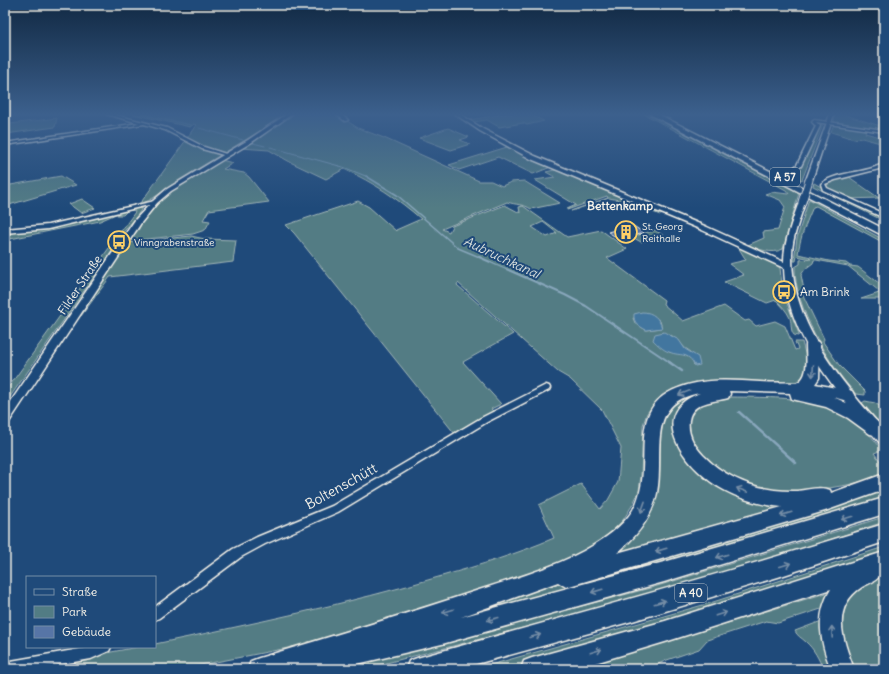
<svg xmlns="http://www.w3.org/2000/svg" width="889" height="674" font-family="Delius,sans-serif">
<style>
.green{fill:#527c84;stroke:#a3b6b6;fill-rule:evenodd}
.water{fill:#42769f;stroke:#89a7bc}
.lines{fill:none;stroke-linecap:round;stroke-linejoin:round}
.stream-far3{stroke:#89a7bc;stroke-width:1}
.stream-far2{stroke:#89a7bc;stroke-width:1.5}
.stream-far1{stroke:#89a7bc;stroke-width:2}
.stream{stroke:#89a7bc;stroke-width:2.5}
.building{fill:#5775a6;stroke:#f4f1e8}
.street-casing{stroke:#f4f1e8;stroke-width:3}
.secondary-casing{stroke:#f4f1e8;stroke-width:3}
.highway-casing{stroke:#f4f1e8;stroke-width:3}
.street{fill:#1f4a7a;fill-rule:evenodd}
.secondary{fill:#1f4a7a;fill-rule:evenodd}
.highway{fill:#1f4a7a;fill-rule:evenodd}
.secondary-bridge-casing{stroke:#f4f1e8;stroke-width:9;stroke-linecap:butt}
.secondary-bridge{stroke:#1f4a7a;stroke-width:7}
.oneway{stroke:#748da6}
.labels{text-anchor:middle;stroke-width:4;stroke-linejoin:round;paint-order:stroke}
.far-poi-label{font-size:10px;fill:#f4f1e8;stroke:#1f4a7a;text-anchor:start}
.shield{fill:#1f4a7a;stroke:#b4bfc7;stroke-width:1}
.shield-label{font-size:11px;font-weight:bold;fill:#f4f1e8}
.far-quarter-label{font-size:12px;font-weight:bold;fill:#f4f1e8;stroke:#1f4a7a}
.street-label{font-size:12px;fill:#f4f1e8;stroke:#1f4a7a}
.poi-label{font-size:12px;fill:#f4f1e8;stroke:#1f4a7a;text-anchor:start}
.water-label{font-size:13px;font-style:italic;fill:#d9dfdd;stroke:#1f4a7a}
.near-street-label{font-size:14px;fill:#f4f1e8;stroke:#1f4a7a}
</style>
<rect width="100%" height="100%" fill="#1f4a7a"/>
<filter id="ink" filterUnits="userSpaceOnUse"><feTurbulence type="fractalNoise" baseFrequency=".025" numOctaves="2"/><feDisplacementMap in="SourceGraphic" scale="8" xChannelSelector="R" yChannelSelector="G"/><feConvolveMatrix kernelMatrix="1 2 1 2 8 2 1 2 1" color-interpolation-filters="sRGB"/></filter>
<g filter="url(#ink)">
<g class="green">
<path d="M133,114H202V115L203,114H286C250,138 213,159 176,182C161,191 155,200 137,205L142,201L186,140L190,142L192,140L187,138L196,125L194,124L190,127Z"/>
<path d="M292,114H336L358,128L384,138L479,181H491L502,186L511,182L524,181L560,203L531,209C524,204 516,205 507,202L442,229L449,232L452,226L505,205L520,213L519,207L523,206L567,237L601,230L627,249L607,258L664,300L663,304L683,321L724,306L745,321L749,320L756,326L775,321L785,326L795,350L798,349L795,342H802C806,357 813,378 794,383L700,382L673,389L662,395L647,413L643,425L641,475L639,491L633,504L623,520L608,535L594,546L556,566L348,633L303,645L180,669H20L138,647H155V644C251,624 347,604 442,576C480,565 517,554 554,538L539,505L581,484L600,509L608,500L618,482L621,448L602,410L570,379L558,372L458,283L457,285L513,334L463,362L501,404L491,409L494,412L455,434L294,233L286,225L358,201L369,207L396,231V230L421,219C397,198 374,183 344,169L326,179L290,162L269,150L241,148ZM543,222L557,233L547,237L532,227ZM633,318H656L660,321L662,328L646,330L635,323ZM671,335C679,340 683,348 691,352L694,365L693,360L683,354L669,352Z"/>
<polygon points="504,114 529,114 544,121 527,125 523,123 499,127 487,120 473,122 469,120"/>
<path d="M644,114L649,115L799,193L783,249C772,255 758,249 748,245L764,238L763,232L778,230L785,207L780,200L765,194L771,192L789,194L786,190Z"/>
<polygon points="835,114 842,114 884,127 884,131 868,128 865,133 884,138 884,144 862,138 854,139 831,132 834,123 849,125 834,122"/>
<polygon points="57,118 55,127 6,134 10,124"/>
<polygon points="818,124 823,125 802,180 790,175 783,170 795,174 799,172 819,126"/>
<polygon points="448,128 469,137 460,140 470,144 451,150 419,138"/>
<polygon points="507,147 551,167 533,174 498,157 459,170 449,165"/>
<polygon points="221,160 233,163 223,169 244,173 249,177 269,202 209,210 203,220 210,221 205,230 193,234 129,241 139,229 143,220 157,202 172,190"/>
<polygon points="554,170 558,170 664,214 660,215 629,202 609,198 571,211 608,198 607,196 567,210 567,209 576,205 535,180 555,177 546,172"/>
<polygon points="61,176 76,185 9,205 5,202 5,186"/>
<polygon points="849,177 879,198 847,199 827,189 825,184 829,181"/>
<polygon points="814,183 825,189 884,217 884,221 813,186"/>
<polygon points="82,199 95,208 81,213 69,204"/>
<path d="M809,199L884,240V243L816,206L813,207C806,223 800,238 798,254L829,261L846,263L850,266L858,267L884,287V299H861L879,293V291L848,266L816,260H814L813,263L805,269L801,275L804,290L802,293L824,339L823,342L839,365L865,391V395L856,394C829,366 794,306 795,267L800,264V260L811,259L797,256L796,261H794L797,238Z"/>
<path d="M137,206L141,207V210C133,223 116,237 112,251L5,404V392L135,212L134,210L127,211L123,215H117L118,213L100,221L5,240V232L34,230Z"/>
<polygon points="655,230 664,236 641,242 632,237"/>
<polygon points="191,236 205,239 236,240 233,262 110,277 81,316 79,315 128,243"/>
<path d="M738,247L776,265L780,268L783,293L799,334L798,336L794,335C790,330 792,324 790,318C787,311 781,305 776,300L767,303L724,282L744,275L729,264L746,260Z"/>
<polygon points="735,390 712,392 677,426 709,474 799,503 603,558 636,528 654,430 677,398 694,392"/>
<path d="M732,397C793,398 842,394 882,450L874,453L884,466V476L847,485L799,493L747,487L703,459L688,434V418L693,410L700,405L710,401Z"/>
<polygon points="865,401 875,403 884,409 884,428 862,403"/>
<polygon points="884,489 884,497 832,514 616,576 473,612 517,596 550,586"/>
<polygon points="884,517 884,522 788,553 597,609 363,669 332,669 506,626 654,587"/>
<polygon points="884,547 884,556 568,654 510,669 476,669 710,603"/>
<path d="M884,574V669H851C833,625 838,594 884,574Z"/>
<polygon points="836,590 827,605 821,609 778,623 766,621 707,640 699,649 667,660 648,669 577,669"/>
<path d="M827,619L838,669H823C819,659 814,649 806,642C802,638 797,636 795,631Z"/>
</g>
<g class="water">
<path d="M642,312C653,312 659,318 662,328L646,330C639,326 633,323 634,314Z"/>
<path d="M664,332L679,340L685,349L698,357L700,365L695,366C688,351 681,357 669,352C663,350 658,345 653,340L655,334Z"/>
</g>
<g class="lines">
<g class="stream-far3">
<polyline points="140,114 191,125"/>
<polyline points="199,128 243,140"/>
<polyline points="253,143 265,146"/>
<polyline points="270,147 343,167 368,177"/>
</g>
<polyline class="stream-far2" points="366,176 397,195 458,248 482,258"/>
<polyline class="stream-far1" points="479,257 565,295 586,306 671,363"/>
<g class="stream">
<polyline points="669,362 682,371"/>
<polyline points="739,412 796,463"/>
</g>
</g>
<polygon class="building" points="632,225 644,233 619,239 608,232"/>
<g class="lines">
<g class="street-casing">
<g id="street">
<polygon points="106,114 112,114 167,128 204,147 229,155 227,156 202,149 165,130 144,124 5,145 5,143 139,123"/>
<polygon points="336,114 340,114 348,120 345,121"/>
<polygon points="882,114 884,114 884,116 883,116"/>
<polygon points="814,120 884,130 884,132 816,122 820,126 801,166 795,172 791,172 791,170 797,165 816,126 812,122"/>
<path d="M884,164V167L879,169L835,180L825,184L827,188L884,214V218L823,190L821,184C832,174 855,173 869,169C874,168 879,165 884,164Z"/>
<polygon points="155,201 157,201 157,203 48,229 5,233 5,229 48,225"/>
<polygon points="546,385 549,386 550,388 549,390 487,422 338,512 265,544 241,557 159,618 155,620 155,607 233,549 257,537 332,506 481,418"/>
<polygon points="91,647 111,647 109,651 91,659 34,669 5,669 5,662"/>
</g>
</g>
<g class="secondary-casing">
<g id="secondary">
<polygon points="287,114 292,114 252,142 171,191 157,203 141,223 9,422 5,424 5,410 135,220 153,201 167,189 248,140"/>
<path d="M455,114H460L483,129L535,156L707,227L784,262C784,241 792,222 799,202L804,201L805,202C800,219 792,237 792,255C791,325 841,381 884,430V444L880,443C838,393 786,336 784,268L702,230L531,159L480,131Z"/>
<polygon points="830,114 834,114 812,180 807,181 806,180"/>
</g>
</g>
<g class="highway-casing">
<g id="highway">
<polygon points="650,114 658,114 884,229 884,236"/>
<path d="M813,340L818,342L820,345L819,378L815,384L852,391L854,395L852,399L847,401L833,397C845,402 878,418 884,429L882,434L876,435L870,434L848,418L826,407L792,399L790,393L729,391L730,394L728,398C714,402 692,401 689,420C687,435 694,445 703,455C728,481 762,492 797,491C808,490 820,486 830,490L831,493L884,474V490L825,511L566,587L558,582L461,617L664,562L884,498V514L664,582L442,644L336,669H248L251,661L259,658C333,636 406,614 479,590C516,578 560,566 594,545C610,535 628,522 636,504C657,456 618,399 696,383C717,379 739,381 760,382C772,383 784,382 796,383C810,378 806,357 806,345L808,342ZM700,393C641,415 690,472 724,490C742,500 762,505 782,507L617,553C636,537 652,518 657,493C665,455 644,402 700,393Z"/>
<path d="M884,524V542L778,577L629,622L458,669H406L409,661L417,658C573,615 729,572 884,524Z"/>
<path d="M884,552V572L881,573C878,581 869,583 862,587C830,608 843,640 854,669H831C820,642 815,615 831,589L665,642L575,669H521L524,661L532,658L665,621Z"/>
</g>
</g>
<use href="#street" class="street"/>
<use href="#secondary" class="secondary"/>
<use href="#highway" class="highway"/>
<g class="secondary-bridge-casing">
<polyline id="secondary-bridge" points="802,202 809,180"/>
</g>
<use href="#secondary-bridge" class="secondary-bridge"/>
</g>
<defs><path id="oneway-shaft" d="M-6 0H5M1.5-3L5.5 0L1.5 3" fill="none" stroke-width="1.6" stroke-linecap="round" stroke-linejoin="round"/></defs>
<g class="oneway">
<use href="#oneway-shaft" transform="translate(813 371) rotate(94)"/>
<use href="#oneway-shaft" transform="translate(684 393) rotate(159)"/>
<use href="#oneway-shaft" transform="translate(742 490) rotate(-159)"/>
<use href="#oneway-shaft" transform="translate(643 507) rotate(110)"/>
<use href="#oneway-shaft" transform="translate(786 514) rotate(164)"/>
<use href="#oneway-shaft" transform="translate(847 518) rotate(163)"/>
<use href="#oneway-shaft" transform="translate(661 550) rotate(164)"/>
<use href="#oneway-shaft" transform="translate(722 556) rotate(163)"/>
<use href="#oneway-shaft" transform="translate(785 565) rotate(-18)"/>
<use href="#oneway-shaft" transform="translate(597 591) rotate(164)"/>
<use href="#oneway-shaft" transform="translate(660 602) rotate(-16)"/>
<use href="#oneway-shaft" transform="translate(448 611) rotate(162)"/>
<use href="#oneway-shaft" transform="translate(721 614) rotate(-18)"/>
<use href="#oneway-shaft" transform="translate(493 619) rotate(165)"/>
<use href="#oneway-shaft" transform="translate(832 632) rotate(-92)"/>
<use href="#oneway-shaft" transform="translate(535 636) rotate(-15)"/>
<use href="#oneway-shaft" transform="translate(596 651) rotate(-17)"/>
</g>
</g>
<linearGradient id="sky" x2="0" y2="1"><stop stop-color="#112943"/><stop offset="0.55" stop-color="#3c608d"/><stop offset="1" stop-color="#3c608d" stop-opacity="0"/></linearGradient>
<rect width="889" height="208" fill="url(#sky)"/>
<defs>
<g id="building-ring" transform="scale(1.15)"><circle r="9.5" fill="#1f4a7a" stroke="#ffd166" stroke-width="1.5"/><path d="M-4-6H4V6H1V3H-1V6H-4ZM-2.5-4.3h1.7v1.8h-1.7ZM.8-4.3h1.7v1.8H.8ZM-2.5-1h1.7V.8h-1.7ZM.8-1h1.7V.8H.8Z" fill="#ffd166"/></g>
<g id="bus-ring" transform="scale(1.15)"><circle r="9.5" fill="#1f4a7a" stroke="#ffd166" stroke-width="1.5"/><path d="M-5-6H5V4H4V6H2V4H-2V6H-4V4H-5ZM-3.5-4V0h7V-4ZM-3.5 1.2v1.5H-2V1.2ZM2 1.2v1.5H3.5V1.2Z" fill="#ffd166"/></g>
</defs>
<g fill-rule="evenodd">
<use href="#building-ring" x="626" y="232"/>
<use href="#bus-ring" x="119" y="242"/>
<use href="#bus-ring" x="784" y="292"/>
</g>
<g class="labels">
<g class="far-poi-label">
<text x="642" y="230">St. Georg<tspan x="642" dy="12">Reithalle</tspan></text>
<text x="134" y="246">Vinngrabenstraße</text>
</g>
<g class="shield">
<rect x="770" y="168" width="30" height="18" rx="3"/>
<rect x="675" y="584" width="32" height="18" rx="3"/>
</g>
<g class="shield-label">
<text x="785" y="181">A 57</text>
<text x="691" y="597">A 40</text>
</g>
<g class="far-quarter-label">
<text x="620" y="210">Bettenkamp</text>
</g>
<g class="street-label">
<text transform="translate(80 285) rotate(-56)" y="4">Filder Straße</text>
</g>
<g class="poi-label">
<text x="800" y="296">Am Brink</text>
</g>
<g class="water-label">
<text transform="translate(502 257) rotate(25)" y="5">Aubruchkanal</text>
</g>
<g class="near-street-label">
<text transform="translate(341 486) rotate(-29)" y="5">Boltenschütt</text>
</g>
</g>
<rect width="889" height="674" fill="none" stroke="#1f4a7a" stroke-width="20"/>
<rect x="10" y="10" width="869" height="654" fill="none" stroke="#f4f1e8" stroke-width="1.5" filter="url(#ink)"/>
<rect x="26" y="576" width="130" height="72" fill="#1f4a7a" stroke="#748da6"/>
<rect x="34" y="589" width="20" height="6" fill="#1f4a7a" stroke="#748da6"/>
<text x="62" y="596" font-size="12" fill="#f4f1e8">Straße</text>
<rect x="34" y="606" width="20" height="12" fill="#527c84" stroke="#748da6"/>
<text x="62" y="616" font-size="12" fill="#f4f1e8">Park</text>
<rect x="34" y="626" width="20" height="12" fill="#5775a6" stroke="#748da6"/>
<text x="62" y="636" font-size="12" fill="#f4f1e8">Gebäude</text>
</svg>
